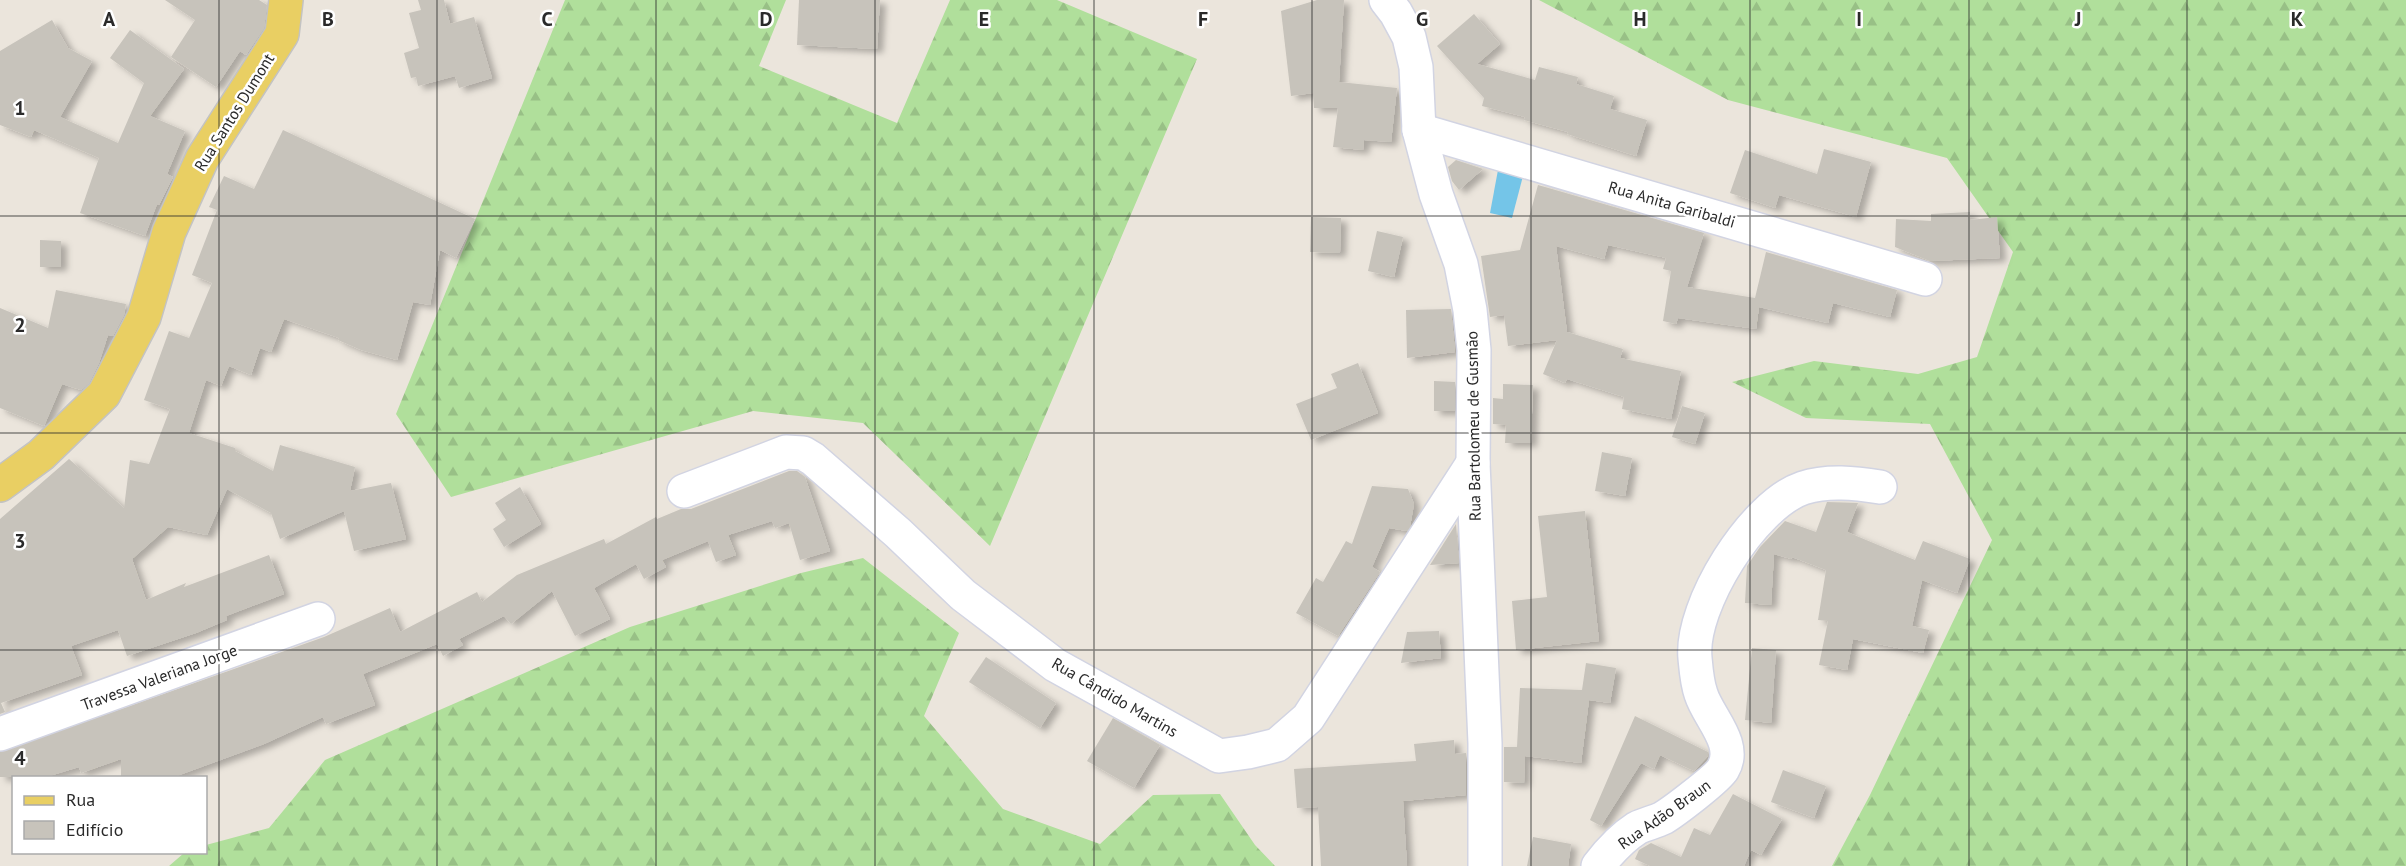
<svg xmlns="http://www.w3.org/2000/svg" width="2406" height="866" font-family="'PT Sans',sans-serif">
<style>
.forest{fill:url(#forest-firs)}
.water{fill:#74c5e8}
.building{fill:#c7c3bb;filter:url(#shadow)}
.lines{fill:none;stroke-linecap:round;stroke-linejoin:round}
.minor-casing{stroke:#d2d4e2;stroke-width:36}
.major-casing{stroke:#c3c3c3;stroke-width:36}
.minor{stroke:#fff;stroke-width:33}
.major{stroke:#e9cf63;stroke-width:33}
.grid{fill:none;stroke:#2a2a2a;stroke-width:1.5;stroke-opacity:0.55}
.labels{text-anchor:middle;stroke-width:5;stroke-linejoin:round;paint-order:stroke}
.street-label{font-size:16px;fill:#2a2a2a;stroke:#fff}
.grid-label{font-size:20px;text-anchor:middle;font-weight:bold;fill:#2a2a2a;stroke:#fff;stroke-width:5;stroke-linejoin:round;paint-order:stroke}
</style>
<defs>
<pattern id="forest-firs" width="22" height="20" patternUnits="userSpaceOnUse" patternTransform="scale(1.5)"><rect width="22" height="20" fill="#b0df9b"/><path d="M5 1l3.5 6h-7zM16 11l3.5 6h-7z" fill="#98c086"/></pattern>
<filter id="shadow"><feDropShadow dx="6" dy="4" stdDeviation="3" flood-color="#0004"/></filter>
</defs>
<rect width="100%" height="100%" fill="#ebe5dc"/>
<g class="forest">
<polygon points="565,0 786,0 759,66 897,123 950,0 1057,0 1197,59 990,546 863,423 753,411 451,497 396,414"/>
<polygon points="1539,0 2406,0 2406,866 1832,866 1870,795 1992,540 1930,424 1806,418 1732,382 1814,361 1918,374 1977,357 2013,252 1947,158 1728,100"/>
<polygon points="863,558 959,633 924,716 1003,809 1100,844 1153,795 1220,794 1255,845 1275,866 169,866 184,853 206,852 206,845 269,828 325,760 630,627 801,573"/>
</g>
<polygon class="water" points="1498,170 1523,176 1512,218 1490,213"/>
<g class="building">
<polygon points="165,0 259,0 267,5 264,28 246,55 240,51 216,87 171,57 195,20"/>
<polygon points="418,0 444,0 450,24 474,17 492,78 459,88 455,76 418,86 416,77 411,78 404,53 419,48 409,13 421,10"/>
<polygon points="799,0 880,0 877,49 797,45"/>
<polygon points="1317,0 1344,0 1339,82 1397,88 1391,142 1364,140 1363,150 1333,147 1338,108 1314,108 1313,93 1291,96 1281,11"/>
<polygon points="1474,14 1500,44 1477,64 1535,80 1539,67 1578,77 1576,84 1614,96 1610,109 1647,120 1636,156 1567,134 1568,132 1524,120 1525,117 1482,106 1484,98 1437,46"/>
<polygon points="52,20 68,48 92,61 60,117 118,143 144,83 110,58 130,30 184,69 150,116 185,131 167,174 173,177 159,205 157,204 145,236 80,213 99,158 34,130 31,137 0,125 0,51"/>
<polygon points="283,130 475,219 456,258 440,250 430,305 413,302 397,360 361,350 338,340 339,338 284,319 271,352 260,348 251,375 229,366 221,386 206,380 189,433 235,448 235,451 273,471 280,445 355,467 350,491 391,483 406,539 354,551 344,511 280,539 271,513 227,489 207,535 168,527 132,559 146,600 186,583 184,587 269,555 284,594 226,616 227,620 196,633 127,656 118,630 71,646 82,675 1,703 5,712 0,714 0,519 69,459 124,508 130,460 149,464 170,409 144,400 169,331 189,338 212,283 192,275 217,210 209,207 224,176 254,189"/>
<polygon points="1824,149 1871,162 1856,217 1779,195 1775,208 1730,193 1745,150 1817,174"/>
<polygon points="1456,160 1483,169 1459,190 1452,181 1448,167"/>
<polygon points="1538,185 1704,233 1687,287 1755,298 1766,252 1897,290 1890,317 1833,303 1828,323 1759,307 1756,329 1678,318 1676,324 1663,321 1671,271 1663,269 1666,258 1608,245 1604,259 1556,246 1567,332 1623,349 1620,358 1681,371 1671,419 1622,409 1624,397 1567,379 1565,383 1543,374 1557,340 1508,346 1504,315 1490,317 1481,256 1520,250"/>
<polygon points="1970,212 1970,220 1997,217 2000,258 1930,261 1895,247 1896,219 1931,221 1931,214"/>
<polygon points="1311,217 1341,218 1340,253 1310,252"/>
<polygon points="1377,231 1403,237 1394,277 1368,271"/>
<polygon points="40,240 61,241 61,267 40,267"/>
<polygon points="56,290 126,304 124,315 113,336 108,335 99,363 89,383 81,390 62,384 44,426 0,408 0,308 48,328"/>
<polygon points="1451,309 1455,352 1407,358 1406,310"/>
<polygon points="1358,363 1378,413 1311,440 1296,404 1337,388 1331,374"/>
<polygon points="1434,381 1455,382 1455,411 1434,411"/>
<polygon points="1503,384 1533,385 1531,443 1505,443 1506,425 1493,424 1493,398 1503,399"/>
<polygon points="1682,406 1705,413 1695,444 1672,437"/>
<polygon points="1602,452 1632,458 1625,496 1595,491"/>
<polygon points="789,471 797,471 805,477 830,551 800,560 789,523 775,528 772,521 728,535 736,555 716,562 708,541 662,560 666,567 644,579 636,564 594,588 610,619 575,636 552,591 511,624 504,616 459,639 463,645 443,656 437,644 363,674 375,705 326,724 323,717 264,744 174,777 121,777 121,759 81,773 79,767 46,777 0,777 0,752 324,637 390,608 400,632 477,592 482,602 517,575 604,539 606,544 656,517 657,519 681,509 691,509"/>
<polygon points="1372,486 1408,489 1414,504 1410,527 1407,531 1389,528 1372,567 1380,572 1338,636 1296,613 1316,578 1323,582 1346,541 1352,544"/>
<polygon points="520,487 541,524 504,547 493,529 506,520 495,503"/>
<polygon points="1827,502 1858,503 1847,532 1890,550 1915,560 1923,541 1970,559 1957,593 1922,580 1912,626 1929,630 1923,653 1853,639 1847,670 1819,665 1828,621 1818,620 1826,570 1792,557 1791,559 1774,554 1771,605 1745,603 1747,566 1760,547 1785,521 1816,532"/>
<polygon points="1585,511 1599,641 1516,650 1512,601 1547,597 1538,516"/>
<polygon points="1456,524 1459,563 1430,565"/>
<polygon points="1439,631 1441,658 1401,663 1407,632"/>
<polygon points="1752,648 1776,650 1771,723 1745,720"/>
<polygon points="986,657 1056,703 1040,728 969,682"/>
<polygon points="1586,663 1616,668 1610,703 1589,700 1581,763 1525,756 1524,783 1504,782 1504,747 1517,747 1520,688 1582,690"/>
<polygon points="1635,716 1708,752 1708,756 1694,771 1660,755 1654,769 1641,763 1601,826 1590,820"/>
<polygon points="1113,718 1160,745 1134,788 1087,761"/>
<polygon points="1454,740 1455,754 1466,753 1466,795 1403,801 1407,866 1321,866 1318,807 1297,808 1294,769 1416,761 1414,744"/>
<polygon points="1783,770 1826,786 1814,818 1771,802"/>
<polygon points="1733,794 1782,819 1761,855 1751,850 1744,866 1650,866 1635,859 1639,850 1651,843 1681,857 1694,828 1710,835"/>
<polygon points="1533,837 1571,844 1568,866 1527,866"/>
</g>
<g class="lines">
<g class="minor-casing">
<g id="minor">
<polyline points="1386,0 1396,13 1409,37 1416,67 1419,130 1436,194 1461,264 1470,310 1474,350 1473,463 1485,743 1485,866"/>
<polyline points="1419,130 1925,279"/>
<polyline points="684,491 786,452 803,453 813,459 898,533 963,595 1055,665 1219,756 1248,752 1277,745 1308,718 1473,463"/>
<polyline points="0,734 318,619"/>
<path d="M1598,866C1608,853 1623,837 1637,828C1645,824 1655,822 1663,818C1673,812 1717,779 1723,769C1738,744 1708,717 1701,694C1697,683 1696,669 1695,658C1690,606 1753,505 1803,488C1828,480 1855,483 1880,487"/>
</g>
</g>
<g class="major-casing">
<polyline id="major" points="0,485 41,455 104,394 144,317 169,232 202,159 282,34 286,0"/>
</g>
<use href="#minor" class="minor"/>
<use href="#major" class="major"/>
</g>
<path class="grid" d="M219,0V866M437,0V866M656,0V866M875,0V866M1094,0V866M1312,0V866M1531,0V866M1750,0V866M1969,0V866M2187,0V866M0,216H2406M0,433H2406M0,650H2406"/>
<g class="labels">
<g class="street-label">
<text transform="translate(234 112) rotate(-58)" y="6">Rua Santos Dumont</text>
<text transform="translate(1672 204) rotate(16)" y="6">Rua Anita Garibaldi</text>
<text transform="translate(1473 426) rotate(-91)" y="6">Rua Bartolomeu de Gusmão</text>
<text transform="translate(159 677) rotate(-20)" y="6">Travessa Valeriana Jorge</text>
<text transform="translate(1115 697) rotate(30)" y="6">Rua Cândido Martins</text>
<text transform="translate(1664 814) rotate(-35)" y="6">Rua Adão Braun</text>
</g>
</g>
<g class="grid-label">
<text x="109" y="26">A</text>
<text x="328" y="26">B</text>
<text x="547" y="26">C</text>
<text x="766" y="26">D</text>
<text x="984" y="26">E</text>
<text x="1203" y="26">F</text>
<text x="1422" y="26">G</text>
<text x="1640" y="26">H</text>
<text x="1859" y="26">I</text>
<text x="2078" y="26">J</text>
<text x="2297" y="26">K</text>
<text x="20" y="115">1</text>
<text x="20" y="332">2</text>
<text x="20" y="548">3</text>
<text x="20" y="765">4</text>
</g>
<rect x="12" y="776" width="195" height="78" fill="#ffffff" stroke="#aaaaaa" stroke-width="1.5"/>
<rect x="24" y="796" width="30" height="9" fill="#e9cf63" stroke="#aaaaaa" stroke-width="1.5"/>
<text x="66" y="806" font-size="18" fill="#2a2a2a">Rua</text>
<rect x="24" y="821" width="30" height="18" fill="#c7c3bb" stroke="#aaaaaa" stroke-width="1.5"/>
<text x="66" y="836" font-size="18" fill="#2a2a2a">Edifício</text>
</svg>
